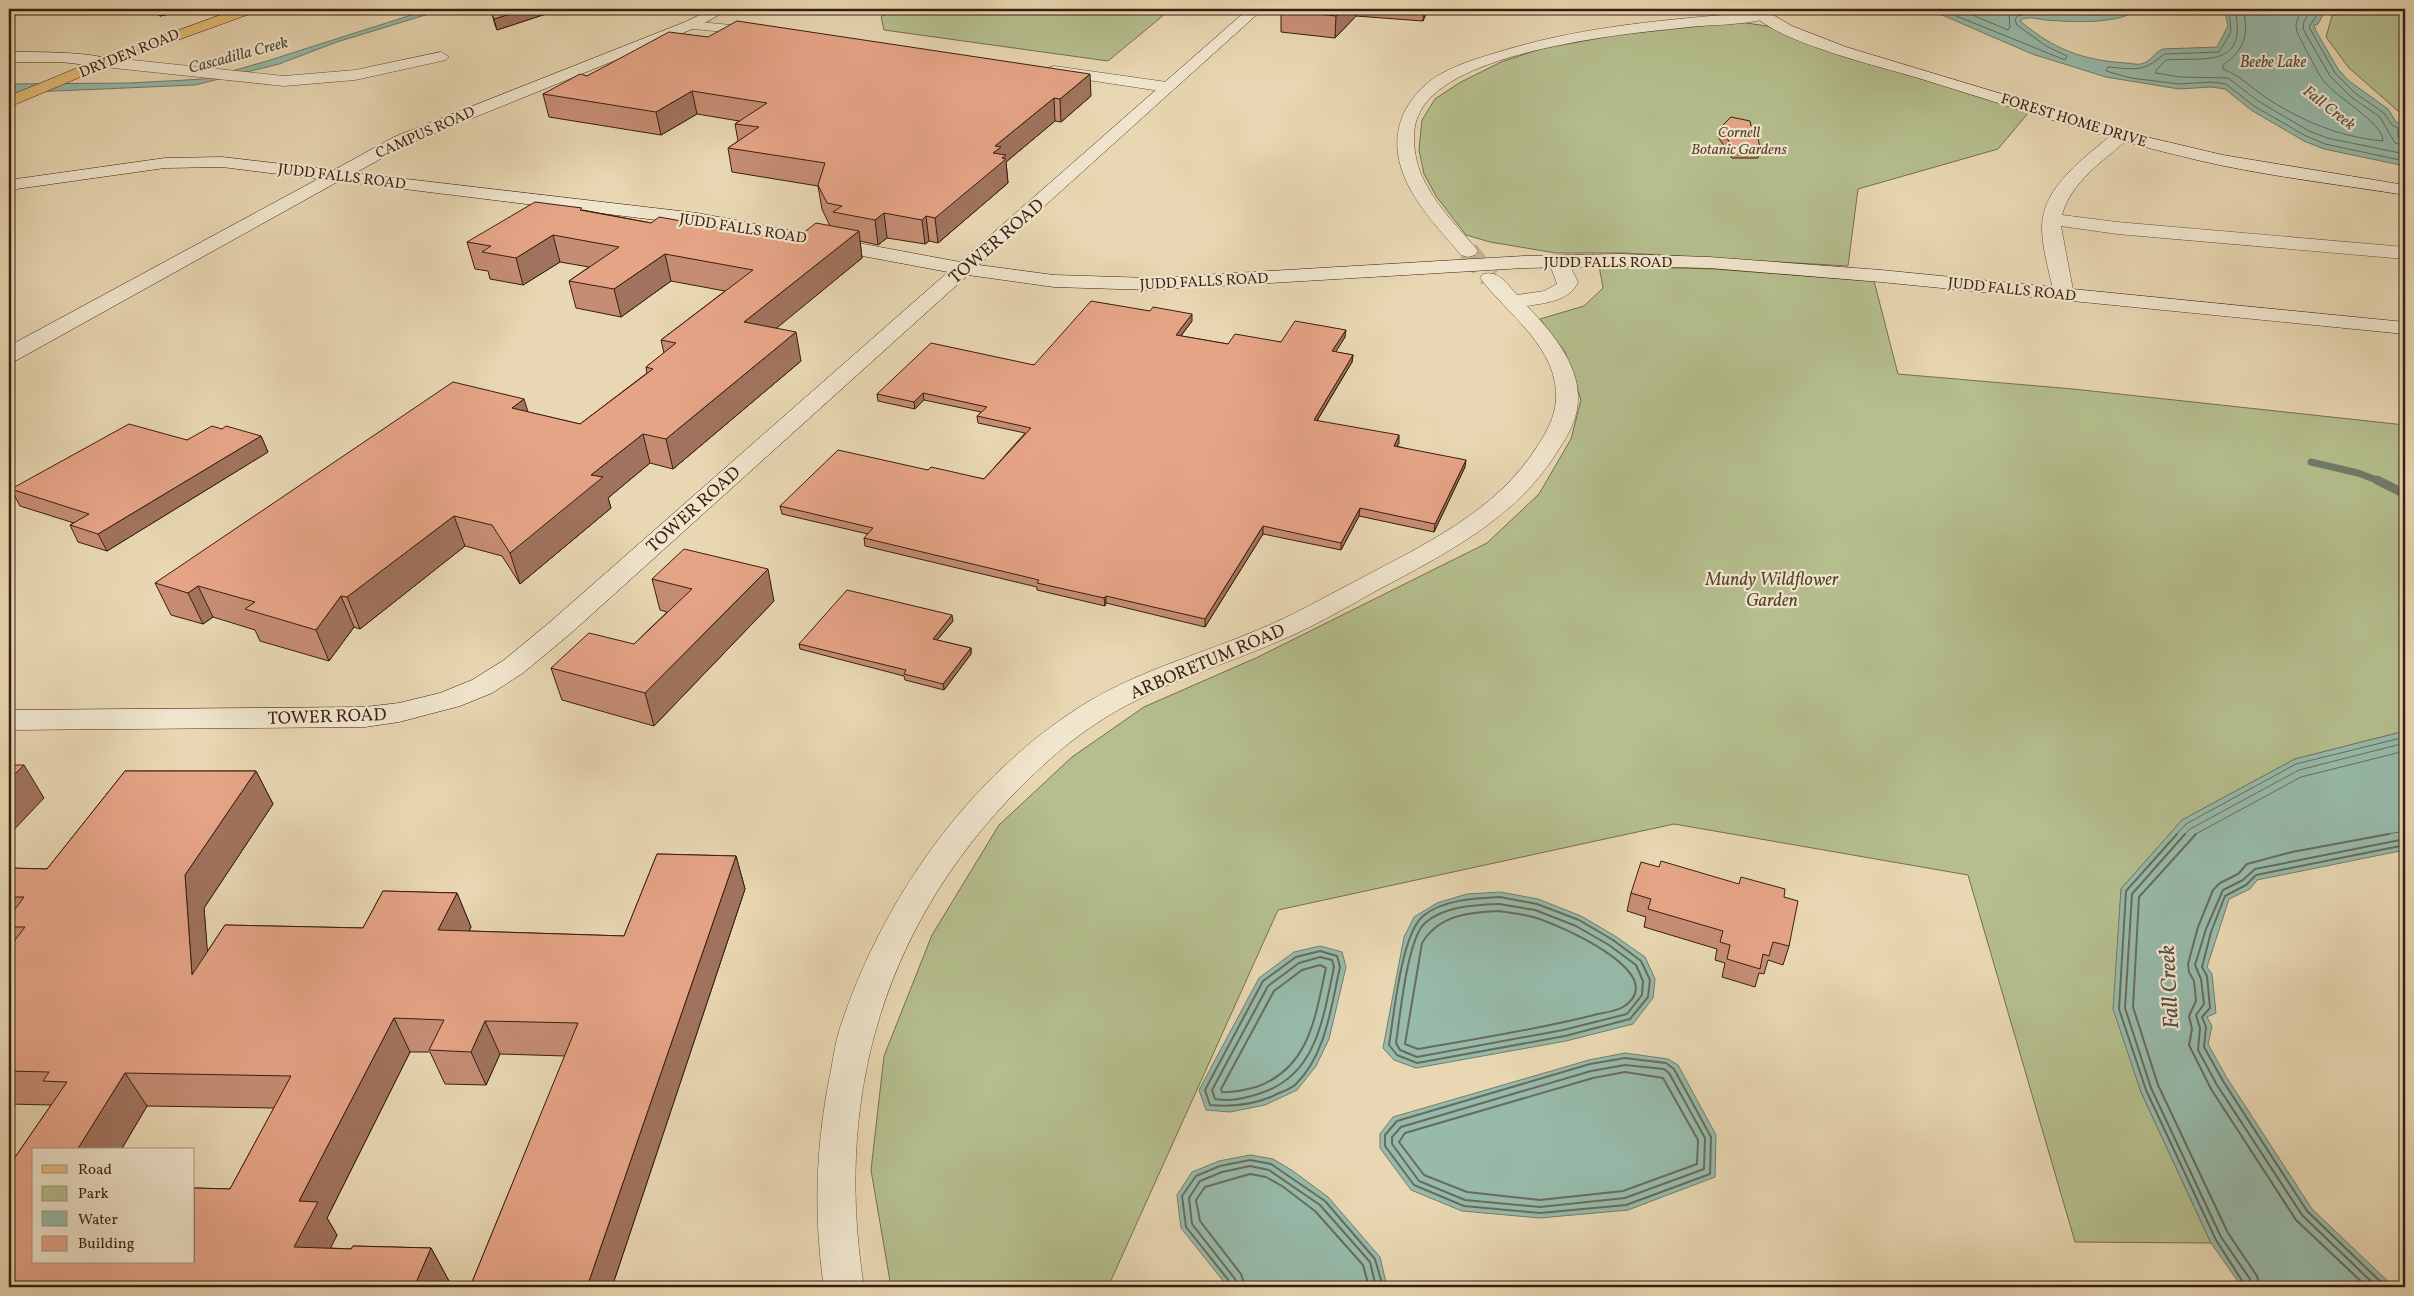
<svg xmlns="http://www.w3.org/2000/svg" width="2414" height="1296" font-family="Vollkorn,serif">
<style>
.green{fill:#b5be8d;stroke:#776e4e}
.water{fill:#97baaa;stroke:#717c6c}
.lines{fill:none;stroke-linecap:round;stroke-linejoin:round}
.shore-far1{stroke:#686c5c;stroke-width:1}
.shore{stroke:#686c5c;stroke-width:2}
.stream-far1{stroke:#717c6c;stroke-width:7}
.stream{stroke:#717c6c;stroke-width:9}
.street-tunnel{stroke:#c5b291;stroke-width:21;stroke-dasharray:21 11;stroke-linecap:butt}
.street-casing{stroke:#654c37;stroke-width:1}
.secondary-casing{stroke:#391e0e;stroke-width:1}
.primary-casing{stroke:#391e0e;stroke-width:1}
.street{fill:#f0e5cd;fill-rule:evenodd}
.secondary{fill:#f0e5cd;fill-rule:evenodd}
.primary{fill:#e4bc79;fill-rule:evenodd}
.wall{fill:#c68d74;stroke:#391e0e;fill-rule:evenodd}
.shaded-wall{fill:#a1735e;stroke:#391e0e}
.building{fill:#e6a487;stroke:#391e0e;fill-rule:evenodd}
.labels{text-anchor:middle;stroke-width:4.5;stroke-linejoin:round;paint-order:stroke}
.far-street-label{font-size:15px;fill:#391e0e;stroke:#f0e5cd}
.far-park-label{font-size:15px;font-style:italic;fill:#58462e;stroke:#f0e5cd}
.far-water-label{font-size:16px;font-style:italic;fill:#554d3d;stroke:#f0e5cd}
.street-label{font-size:18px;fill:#391e0e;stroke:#f0e5cd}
.park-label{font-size:18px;font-style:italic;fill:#58462e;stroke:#f0e5cd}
.near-water-label{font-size:22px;font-style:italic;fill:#554d3d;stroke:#f0e5cd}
</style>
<rect width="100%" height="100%" fill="#e8d7b2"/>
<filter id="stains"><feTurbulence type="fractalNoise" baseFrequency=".004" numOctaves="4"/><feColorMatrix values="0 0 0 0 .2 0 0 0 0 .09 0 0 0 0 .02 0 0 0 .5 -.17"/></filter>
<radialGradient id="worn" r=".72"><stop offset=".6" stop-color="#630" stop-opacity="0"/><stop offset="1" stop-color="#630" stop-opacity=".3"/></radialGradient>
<g class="green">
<polygon points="894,9 1171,9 1108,61 884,30 881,17"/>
<polygon points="2348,9 2405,9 2405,117 2349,68 2326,37 2332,16"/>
<polygon points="1740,22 1773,27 2029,112 1998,149 1858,189 1848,266 1625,253 1556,253 1490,242 1466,235 1436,196 1424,174 1419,150 1422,120 1435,99 1459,83 1501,62 1540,49 1616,35"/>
<polygon points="1599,266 1714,269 1874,281 1898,374 2073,389 2405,425 2405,731 2295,759 2182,820 2121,889 2114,1009 2141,1092 2211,1243 2075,1242 1968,875 1674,824 1278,910 1108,1287 891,1287 871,1170 884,1056 932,935 999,825 1072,757 1144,707 1258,657 1487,543 1539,494 1571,439 1581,400 1565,352 1540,319 1584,306 1603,288"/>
</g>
<g class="water">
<polygon points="430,9 445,9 337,42 279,64 195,85 9,93 9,84 130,83 204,79 267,61"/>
<path d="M1908,9H2139C2118,25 2071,22 2046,20C2037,19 2026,15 2020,21C2054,49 2081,60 2126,63C2131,63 2136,65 2141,64C2151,62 2154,52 2163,49L2217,47L2228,26L2224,9H2332L2324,13L2318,24L2314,25L2316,31L2338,69L2349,81L2388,109L2396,122L2405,125L2402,134L2405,135V166L2324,149L2304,141L2251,110L2225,89L2211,87L2179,89L2106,77L2032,54L1940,14L1903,10Z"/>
<polygon points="2405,731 2405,850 2257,880 2250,889 2229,899 2207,967 2212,974 2216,1013 2207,1017 2212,1026 2208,1044 2227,1078 2312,1209 2394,1287 2242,1287 2211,1243 2141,1092 2113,1009 2121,889 2182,820 2295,759"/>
<polygon points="1500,892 1538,899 1581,916 1615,936 1645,957 1655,979 1653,998 1633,1024 1566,1041 1416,1068 1394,1060 1383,1048 1404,937 1414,917 1437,903 1467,894"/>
<polygon points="1320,946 1342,952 1346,967 1329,1039 1316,1066 1297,1090 1265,1105 1230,1112 1206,1110 1199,1090 1259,978 1294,952"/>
<polygon points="1625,1053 1668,1059 1678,1065 1716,1135 1715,1177 1628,1210 1540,1218 1462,1211 1411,1190 1380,1148 1380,1134 1393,1117 1589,1060"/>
<polygon points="1250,1155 1273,1159 1293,1171 1328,1197 1380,1257 1387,1287 1228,1287 1181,1228 1177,1195 1192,1172 1219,1161"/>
</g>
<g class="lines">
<g class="shore-far1">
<polyline points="1939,9 2065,60 2067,56 2046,46 2017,25 2015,20 2017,16 2031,13 2098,15 2130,9"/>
<polyline points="1958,9 2008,30 2010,27 2009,15 2016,9"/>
<path d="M2229,9L2231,32L2219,52L2164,54C2143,73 2135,69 2108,67L2106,71L2131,78L2179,84L2212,82L2226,84L2254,106L2306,136L2325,144L2405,161"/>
<path d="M2235,9C2248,69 2205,57 2166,60L2156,70V73L2180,77L2228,78L2258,101L2309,131L2327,138L2405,154"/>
<path d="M2243,9C2249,34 2245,50 2223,65V69C2239,75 2251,87 2265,97C2301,121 2340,137 2383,141C2383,122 2336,98 2323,80C2316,71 2312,59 2306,50C2297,32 2290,26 2304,9"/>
<polyline points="2313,9 2304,21 2303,29 2330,76 2351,97 2380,117 2395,143 2405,146"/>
<polyline points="2321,9 2309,27 2335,73 2355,93 2384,113 2392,125 2398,128 2398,137 2405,140"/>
<polyline points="2176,835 2186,824 2296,764 2405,737"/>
<polyline points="2184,835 2190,829 2299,770 2405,743"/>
<polyline points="2194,835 2301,777 2405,751"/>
<polyline points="2382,835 2405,831"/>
</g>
<g class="shore">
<polyline points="2177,834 2126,891 2119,1009 2146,1090 2216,1240 2246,1287"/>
<polyline points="2185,834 2132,894 2125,1008 2151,1088 2221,1237 2250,1279 2252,1287"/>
<polyline points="2196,834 2139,897 2133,1007 2158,1085 2228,1233 2257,1276 2260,1287"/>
<path d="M1500,897L1537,904L1579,920L1613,940L1641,961L1650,980L1648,997L1630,1019L1565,1036L1417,1063L1397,1055L1389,1045C1394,1015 1401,935 1423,916C1442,900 1475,898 1500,897Z"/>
<path d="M1499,904L1535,910L1576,926L1609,945L1636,965L1643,981L1642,995L1627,1014L1563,1030L1417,1057L1400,1050L1396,1043C1400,1017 1407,939 1425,923C1445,906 1474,905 1499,904Z"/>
<path d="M1499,911C1510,913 1522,914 1533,917C1555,923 1675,974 1623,1007C1615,1012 1600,1013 1590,1016C1534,1030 1475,1039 1418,1049L1405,1044L1422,943C1439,915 1469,912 1499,911Z"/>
<path d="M1320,951L1337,956L1340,967C1331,1007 1326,1055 1295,1085C1289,1090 1278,1093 1271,1097C1251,1105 1231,1107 1210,1105L1205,1090L1263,981L1296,957Z"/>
<path d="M1320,957L1332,960L1334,967C1323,1018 1317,1075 1261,1093C1246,1098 1231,1102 1215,1099L1212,1090L1268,986L1299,963Z"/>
<path d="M1320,965L1326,968C1315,1017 1310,1068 1256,1087C1245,1090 1233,1093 1222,1092L1221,1089L1274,991L1302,970Z"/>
<polygon points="1625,1058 1666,1063 1674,1069 1711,1137 1710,1174 1626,1205 1540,1213 1464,1206 1414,1185 1385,1146 1385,1135 1397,1121 1590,1064"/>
<polygon points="1625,1065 1664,1069 1669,1073 1705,1138 1704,1169 1625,1198 1540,1207 1465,1200 1419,1181 1392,1144 1392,1137 1401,1127 1591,1071"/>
<polygon points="1625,1072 1663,1078 1698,1140 1697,1164 1623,1191 1540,1200 1467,1192 1424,1175 1399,1142 1405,1133 1593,1078"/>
<polyline points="1231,1287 1230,1282 1186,1227 1182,1196 1196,1176 1220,1166 1250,1160 1271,1164 1325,1201 1375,1259 1383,1287"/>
<polyline points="1237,1287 1235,1279 1192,1224 1189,1198 1200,1181 1222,1172 1250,1166 1269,1170 1320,1205 1370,1262 1376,1287"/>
<polyline points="1245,1287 1241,1274 1200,1221 1196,1200 1205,1187 1250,1174 1266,1177 1282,1186 1315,1211 1363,1265 1369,1287"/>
<polyline points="2367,1287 2296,1220 2211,1089 2189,1045 2192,1029 2189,1016 2196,1001 2194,981 2189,972 2188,964 2198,927 2213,890 2220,883 2238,874 2247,864 2292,852 2389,834"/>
<polyline points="2377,1287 2302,1215 2217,1085 2198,1050 2200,1028 2196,1015 2204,1004 2201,979 2195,965 2206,929 2223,890 2243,880 2255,869 2405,839"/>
<polyline points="2386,1287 2307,1211 2223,1081 2204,1047 2206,1027 2202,1017 2210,1008 2207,976 2202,967 2211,932 2225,896 2246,885 2256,875 2405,845"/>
</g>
<polyline class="stream-far1" points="2311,462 2358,473 2379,481"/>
<polyline class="stream" points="2377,480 2405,494"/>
<polyline class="street-tunnel" points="1468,251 1490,278"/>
<g class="street-casing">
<g id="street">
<path d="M1761,12L1768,16L1766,19C1739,26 1708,24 1680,28C1619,34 1450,52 1420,112C1410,130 1414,156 1421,174C1433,202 1455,224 1475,247L1478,251L1475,255L1468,257L1461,255C1436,225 1404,194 1398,154C1394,124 1407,100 1430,81C1447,68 1472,60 1492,54C1579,26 1671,19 1761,12Z"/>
<polygon points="690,21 761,28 768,32 761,36 685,28 683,25"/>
<polygon points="441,52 449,57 446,60 355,80 284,86 104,67 96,62 104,57 284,76 355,70"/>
<polygon points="1054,66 1167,82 1173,84 1175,87 1173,90 1167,92 1048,74 1046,71 1048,68"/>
<path d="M2121,131L2127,132L2129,136L2127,140C2103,161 2071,182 2062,215L2117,222L2405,247V259L2117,234L2061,226L2074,295L2071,299L2064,301L2057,299L2054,295C2050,273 2042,250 2042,227C2042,186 2087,156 2115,132Z"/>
<path d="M1559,256L1566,258L1578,282C1570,301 1545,303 1527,306C1550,330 1579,363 1578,399C1578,417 1569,434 1559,449C1517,519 1443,555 1374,592C1342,610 1311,628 1277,642C1231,662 1183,676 1139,699C1106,715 1076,736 1049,760C893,900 831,1081 864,1287H824C813,1214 816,1142 831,1070C834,1054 836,1038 842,1022C885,894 974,770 1091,700C1144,669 1204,653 1260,629C1292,616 1323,598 1354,582C1421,546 1497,512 1538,445C1547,432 1555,416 1556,400C1559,348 1507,314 1480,278L1483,274C1499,270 1507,284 1517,295L1544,291L1557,284L1549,262L1552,258Z"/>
</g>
</g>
<g class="secondary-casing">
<g id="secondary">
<polygon points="712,9 730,9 695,28 406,145 355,173 697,213 960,262 1248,9 1263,9 979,265 1054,275 1151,278 1524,256 1619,254 1709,257 1881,270 2405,322 2405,334 1881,282 1709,268 1619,266 1524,268 1151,290 1054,287 968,275 570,634 523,673 492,693 460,706 399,722 365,727 9,730 9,710 365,707 399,703 440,693 472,680 504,660 550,622 948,272 697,225 339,181 17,360 9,361 9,346 318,179 222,167 165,168 9,190 9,180 165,158 222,157 334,170 394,137 685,22"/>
<path d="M1748,9H1763L1792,26L1846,47L2138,135L2223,155L2405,185V195C2336,184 2265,176 2197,160C2102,138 2010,106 1918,78C1879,66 1770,41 1748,9Z"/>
<path d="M9,52C26,52 104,51 112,62L104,67L61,62H9Z"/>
</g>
</g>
<g class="primary-casing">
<polygon id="primary" points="237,9 257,9 255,12 109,65 9,107 9,96 99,59"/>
</g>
<use href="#street" class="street"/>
<use href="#secondary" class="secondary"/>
<use href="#primary" class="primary"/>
</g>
<g class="wall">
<polygon points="150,9 194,9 160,16"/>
<polygon points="482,9 561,9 497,30 495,25 492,14 493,13 482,10"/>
<polygon points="1283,9 1428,9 1423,21 1356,16 1335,38 1281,32 1281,10"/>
<polygon points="587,76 1091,96 1061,122 1055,121 1006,162 1008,183 938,243 929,241 925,244 887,238 878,245 860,241 862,258 776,328 801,361 673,469 650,463 608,498 611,508 520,584 502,556 465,546 360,629 354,627 329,661 260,641 255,630 213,617 203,624 171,615 155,583 528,412 580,424 647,373 646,367 664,353 661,340 725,291 671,281 621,317 576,308 569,281 589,267 560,262 523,285 490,279 488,271 475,269 467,242 583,210 651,223 793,241 830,226 822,209 818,186 732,172 728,148 738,141 735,124 739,121 697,114 661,135 549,117 543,94"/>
<polygon points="1751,126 1760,149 1758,158 1732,158 1718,137 1720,128"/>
<polygon points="1192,321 1181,336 1228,344 1281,342 1345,337 1335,352 1353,355 1352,362 1317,421 1399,443 1397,446 1465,467 1434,532 1359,516 1341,550 1263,534 1205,627 1106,603 1105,606 1037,590 1037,587 865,546 864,538 868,534 782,514 780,506 928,470 984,479 1025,433 978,423 977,416 981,412 924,400 915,409 878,401 877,394 1034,365"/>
<polygon points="222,429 261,436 268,452 107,551 78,542 70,525 74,523 20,506 11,489 187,440"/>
<polygon points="652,579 774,601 654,726 562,700 551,668 634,644 667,612 660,610"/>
<polygon points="953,621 937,640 971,648 971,654 944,690 905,680 904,676 800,649 799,644"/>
<path d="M125,771H256L273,804L204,908L207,952L225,925L363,928L383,891L457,893L471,927L469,931L624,936L657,854L736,856L745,889L612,1287H470L565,1056L500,1054L486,1085L445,1084L430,1052H410L327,1218L337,1235L330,1248L351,1249L353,1246L431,1248L449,1281L446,1287H9V1166L51,1105L9,1104V948L12,943L9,938V868L47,869ZM147,1106L274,1108L230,1189L194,1188V1262H34V1150H121Z"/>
<polygon points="1659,867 1784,897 1789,946 1783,965 1768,960 1764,974 1759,973 1755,987 1722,977 1725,963 1715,960 1717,949 1644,927 1646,917 1627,911 1631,893"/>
</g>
<g class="shaded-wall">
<polygon points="157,9 194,9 160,16"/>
<polygon points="526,9 561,9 497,30 494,19"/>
<polygon points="1343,9 1357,9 1356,16 1335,38 1336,16"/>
<polygon points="1424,9 1428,9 1423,21"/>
<polygon points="1090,74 1091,96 1061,122 1060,99"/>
<polygon points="692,91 697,114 661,135 656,112"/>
<polygon points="1054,98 1055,121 1006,162 1008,183 938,243 935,218 993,153 995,146"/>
<polygon points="884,213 887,238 878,245 875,220"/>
<polygon points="926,216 929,241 925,244 922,220"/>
<polygon points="859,231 862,258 750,350 744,322"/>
<polygon points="553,235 560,262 523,285 516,258"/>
<polygon points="665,254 671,281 621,317 614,289"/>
<polygon points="1192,314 1192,321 1176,342 1176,335"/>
<polygon points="1346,330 1345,337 1332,358 1332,351"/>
<polygon points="796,332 801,361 673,469 666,439"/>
<polygon points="1353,355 1352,362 1313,427 1314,420"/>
<polygon points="923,393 924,400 915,409 914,402"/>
<polygon points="524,399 533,428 512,408"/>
<polygon points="643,434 650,463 608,498 611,508 520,584 510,553 591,475"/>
<polygon points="1399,435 1399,443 1393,453 1394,446"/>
<polygon points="261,436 268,452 107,551 98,534"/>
<polygon points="1466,460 1465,467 1434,532 1435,524"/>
<polygon points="1360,508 1359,516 1341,550 1341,543"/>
<polygon points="454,516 465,546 360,629 347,597"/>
<polygon points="1263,526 1263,534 1205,627 1205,619"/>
<polygon points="768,569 774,601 654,726 645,693"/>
<polygon points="198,586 213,617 203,624 188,593"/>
<polygon points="341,596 354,627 329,661 316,630"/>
<polygon points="1106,596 1106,603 1105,606 1104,598"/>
<polygon points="952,615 953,621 933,645 933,639"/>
<polygon points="971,648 971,654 944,690 943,684"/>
<polygon points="24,765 44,798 9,835 9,780"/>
<polygon points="256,771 273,804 204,908 212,1008 192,975 185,875"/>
<polygon points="736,856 745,889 612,1287 587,1287"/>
<polygon points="457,893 471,927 453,963 438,930"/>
<polygon points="394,1018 410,1052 327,1218 337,1235 315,1280 294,1247 299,1201"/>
<polygon points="485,1021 500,1054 486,1085 471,1052"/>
<polygon points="125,1073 147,1106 121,1150 77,1150"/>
<polygon points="431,1248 449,1281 446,1287 414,1287"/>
</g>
<g class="building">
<polygon points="499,9 526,9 494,19 492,14"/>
<polygon points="1283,9 1343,9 1336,16 1281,10"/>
<polygon points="737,21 1090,74 1060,99 1054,98 995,146 1001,147 993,153 1006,155 1002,158 1006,159 935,218 926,216 922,220 884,213 875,220 833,212 842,206 827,203 818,185 825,163 728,148 759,127 735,124 767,103 692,91 656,112 543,94 580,74 587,76 669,32 708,37"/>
<polygon points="1731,117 1750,121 1751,126 1756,126 1760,149 1734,149 1720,128"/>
<polygon points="535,202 582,208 580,210 651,223 659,217 793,241 816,223 859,231 744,322 796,332 666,439 643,434 591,475 603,477 510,553 492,525 454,516 347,597 341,596 316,630 245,609 255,602 198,586 188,593 155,583 453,382 524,399 512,408 580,424 653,369 646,367 676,343 661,340 753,270 665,254 614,289 569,281 619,247 553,235 516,258 482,252 491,246 467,242"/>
<polygon points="1091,301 1150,311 1153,307 1192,314 1176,335 1228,344 1235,334 1281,342 1295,321 1346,330 1332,351 1353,355 1314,420 1399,435 1394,446 1466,460 1435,524 1360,508 1341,543 1263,526 1205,619 1106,596 1104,598 1037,583 1039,580 864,538 873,528 780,506 838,450 928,470 931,467 984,479 1031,428 977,416 987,407 923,393 914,402 877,394 931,343 1034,365"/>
<polygon points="129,424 187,440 212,426 222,429 226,426 261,436 98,534 70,525 89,514 11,489"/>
<polygon points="684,549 768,569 645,693 551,668 589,633 634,644 692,589 652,579"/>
<polygon points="847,590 952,615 933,639 971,648 943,684 904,674 906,670 799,644"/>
<polygon points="9,765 24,765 9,780"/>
<path d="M125,771H256L185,875L192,975L225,925L363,928L383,891L457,893L438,930L624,936L657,854L736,856L587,1287H470L578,1023L485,1021L471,1052L429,1050L444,1020L394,1018L299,1201L318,1202L294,1247L351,1249L353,1246L431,1248L414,1287H9V1166L67,1082L43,1081L49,1072L9,1071V948L25,927H9V917L24,897H9V868L47,869ZM125,1073L291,1076L230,1189L194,1188V1262H34V1150H77Z"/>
<polygon points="1661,861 1739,884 1741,877 1785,889 1784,897 1798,901 1789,946 1773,942 1769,956 1763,954 1760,969 1727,959 1730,945 1720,942 1723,931 1648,909 1651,899 1631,893 1641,862 1659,867"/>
</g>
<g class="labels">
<g class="far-street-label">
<text transform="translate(129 53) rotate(-22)" y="5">DRYDEN ROAD</text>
<text transform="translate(2074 120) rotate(17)" y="5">FOREST HOME DRIVE</text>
<text transform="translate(425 132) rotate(-24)" y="5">CAMPUS ROAD</text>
<text transform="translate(342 176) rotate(7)" y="5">JUDD FALLS ROAD</text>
<text transform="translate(743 228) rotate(9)" y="5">JUDD FALLS ROAD</text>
<text x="1608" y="267">JUDD FALLS ROAD</text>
<text transform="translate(1204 281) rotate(-3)" y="5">JUDD FALLS ROAD</text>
<text transform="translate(2012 289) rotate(6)" y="5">JUDD FALLS ROAD</text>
</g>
<g class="far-park-label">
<text x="1739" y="137">Cornell<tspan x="1739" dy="17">Botanic Gardens</tspan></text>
</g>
<g class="far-water-label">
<text transform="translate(238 54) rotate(-15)" y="6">Cascadilla Creek</text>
<text x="2273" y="67">Beebe Lake</text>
<text transform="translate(2330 107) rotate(38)" y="6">Fall Creek</text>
</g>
<g class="street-label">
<text transform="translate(996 241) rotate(-41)" y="6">TOWER ROAD</text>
<text transform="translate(693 509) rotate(-42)" y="6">TOWER ROAD</text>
<text transform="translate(1207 661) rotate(-23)" y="6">ARBORETUM ROAD</text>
<text transform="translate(327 716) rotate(-2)" y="6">TOWER ROAD</text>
</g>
<g class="park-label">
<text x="1772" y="585">Mundy Wildflower<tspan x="1772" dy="21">Garden</tspan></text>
</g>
<g class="near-water-label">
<text transform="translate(2168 987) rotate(-93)" y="8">Fall Creek</text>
</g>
</g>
<rect width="2414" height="1296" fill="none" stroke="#e8d7b2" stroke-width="30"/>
<rect x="10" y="10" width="2394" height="1276" fill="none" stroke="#391e0e" stroke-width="2.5"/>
<rect x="15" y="15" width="2384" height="1266" fill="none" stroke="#391e0e"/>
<rect x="32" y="1148" width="162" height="115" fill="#f0e5cd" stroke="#a79581"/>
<rect x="42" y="1165" width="25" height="8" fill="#e4bc79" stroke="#a79581"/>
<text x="78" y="1174" font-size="15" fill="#391e0e">Road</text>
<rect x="42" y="1186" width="25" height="15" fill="#b5be8d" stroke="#a79581"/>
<text x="78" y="1198" font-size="15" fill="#391e0e">Park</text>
<rect x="42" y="1211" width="25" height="15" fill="#97baaa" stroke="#a79581"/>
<text x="78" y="1224" font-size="15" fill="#391e0e">Water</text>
<rect x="42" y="1236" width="25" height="15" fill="#e6a487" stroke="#a79581"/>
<text x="78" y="1248" font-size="15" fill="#391e0e">Building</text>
<rect width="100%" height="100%" filter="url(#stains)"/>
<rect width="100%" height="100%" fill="url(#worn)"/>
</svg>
